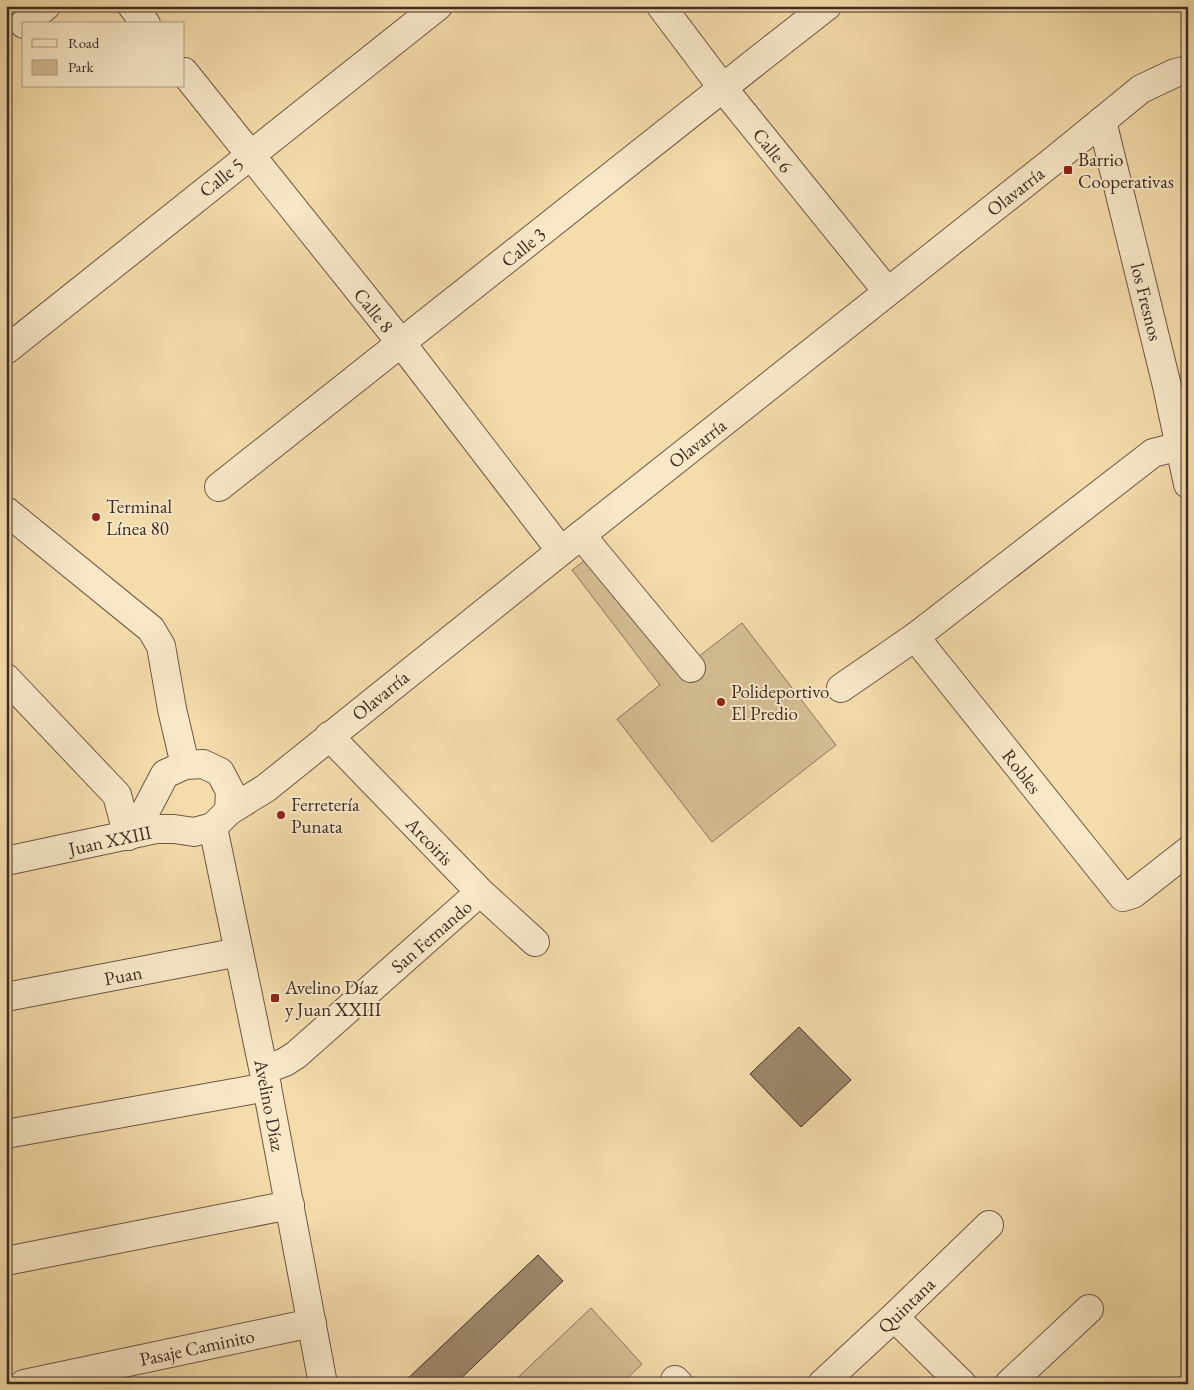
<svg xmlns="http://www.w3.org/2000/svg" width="1194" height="1390" font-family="'EB Garamond',serif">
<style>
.green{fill:#d5be94;stroke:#8a755c}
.building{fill:#9d886b;stroke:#3f2c25}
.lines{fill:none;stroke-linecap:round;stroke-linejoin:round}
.minor-casing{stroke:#6c5846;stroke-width:30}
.minor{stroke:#f8e8c8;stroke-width:28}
.poi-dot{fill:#8f2418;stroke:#f8e8c8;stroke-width:2}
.labels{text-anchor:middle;stroke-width:4;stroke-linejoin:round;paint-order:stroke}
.street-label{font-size:19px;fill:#3f2c25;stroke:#f8e8c8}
.poi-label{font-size:19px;fill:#3f2c25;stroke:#f8e8c8;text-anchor:start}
</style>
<rect width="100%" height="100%" fill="#f4dcab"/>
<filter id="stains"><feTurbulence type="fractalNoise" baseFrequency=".004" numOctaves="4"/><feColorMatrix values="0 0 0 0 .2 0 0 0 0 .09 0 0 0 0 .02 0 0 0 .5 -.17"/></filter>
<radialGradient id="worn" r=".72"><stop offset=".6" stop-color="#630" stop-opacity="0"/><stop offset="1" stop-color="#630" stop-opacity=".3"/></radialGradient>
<g class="green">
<polygon points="592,555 681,670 742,623 836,745 712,842 617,719 660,685 572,570"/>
<polygon points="591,1308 642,1364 621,1384 511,1384"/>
</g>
<g class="building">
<polygon points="799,1027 851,1080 801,1127 750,1074"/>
<polygon points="538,1255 563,1281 455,1384 402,1384"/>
</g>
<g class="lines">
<g class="minor-casing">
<g id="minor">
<polyline points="132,6 146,24"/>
<polyline points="661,6 722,87 887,291"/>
<polyline points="24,24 46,6"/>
<polyline points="184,72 402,344 561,551"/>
<polyline points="1102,121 1167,386 1188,484"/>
<polyline points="6,350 438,6"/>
<path d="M219,487C422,328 623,165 827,6"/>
<polyline points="6,511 151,629 161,646 172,709 185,765"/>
<polyline points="581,535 691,668"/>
<polyline points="915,637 1123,897 1133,894 1188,851"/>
<polyline points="6,678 117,795 128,836"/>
<polyline points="841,688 915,637 1153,453 1180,446"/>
<polyline points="329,736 480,892 535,942"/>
<polyline points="213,827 229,811 266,788 561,551 1058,157 1141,89 1175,73 1188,70"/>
<polyline points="213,827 267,1087 323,1384"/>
<polyline points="128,836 144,814 165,774 185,765 203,764 220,772 230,791 229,811"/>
<polyline points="6,861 156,829 174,829 194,832 213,827"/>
<polyline points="6,997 239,952"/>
<polyline points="264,1070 285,1062 296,1055 480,892"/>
<polyline points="6,1134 267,1087"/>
<polyline points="6,1261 290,1205"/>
<polyline points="894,1317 962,1384"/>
<polyline points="675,1380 679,1384"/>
<polyline points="24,1384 312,1323"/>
<polyline points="822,1384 894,1317 989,1225"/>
<polyline points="1009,1384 1089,1309"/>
</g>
</g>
<use href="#minor" class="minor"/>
</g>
<g class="poi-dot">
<rect x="1063" y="165" width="10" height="10" rx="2.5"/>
<circle cx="96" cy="517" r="5"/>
<circle cx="721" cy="702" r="5"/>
<circle cx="281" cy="815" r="5"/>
<rect x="270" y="993" width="10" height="10" rx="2.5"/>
</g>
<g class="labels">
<g class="street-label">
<text transform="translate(773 150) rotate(51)" y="7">Calle 6</text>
<text transform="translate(221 177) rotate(-39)" y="7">Calle 5</text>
<text transform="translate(1015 191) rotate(-38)" y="7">Olavarría</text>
<text transform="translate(523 247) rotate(-39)" y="7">Calle 3</text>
<text transform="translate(1147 302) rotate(76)" y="7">los Fresnos</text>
<text transform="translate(374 310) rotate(51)" y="7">Calle 8</text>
<text transform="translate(697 443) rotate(-38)" y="7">Olavarría</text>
<text transform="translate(380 695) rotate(-39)" y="7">Olavarría</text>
<text transform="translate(1022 771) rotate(52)" y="7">Robles</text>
<text transform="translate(110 840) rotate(-12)" y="7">Juan XXIII</text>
<text transform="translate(430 841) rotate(46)" y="7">Arcoiris</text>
<text transform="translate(431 936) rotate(-41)" y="7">San Fernando</text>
<text transform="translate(123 975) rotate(-11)" y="7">Puan</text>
<text transform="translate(270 1105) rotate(79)" y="7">Avelino Díaz</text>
<text transform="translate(906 1305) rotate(-44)" y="7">Quintana</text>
<text transform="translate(197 1347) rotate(-12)" y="7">Pasaje Caminito</text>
</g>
<g class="poi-label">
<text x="1078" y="166">Barrio<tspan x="1078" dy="22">Cooperativas</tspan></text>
<text x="106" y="513">Terminal<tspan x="106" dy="22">Línea 80</tspan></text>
<text x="731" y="698">Polideportivo<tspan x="731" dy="22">El Predio</tspan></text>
<text x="291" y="811">Ferretería<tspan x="291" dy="22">Punata</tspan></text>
<text x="285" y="994">Avelino Díaz<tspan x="285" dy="22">y Juan XXIII</tspan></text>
</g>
</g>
<rect width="1194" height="1390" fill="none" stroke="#f4dcab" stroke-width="25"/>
<rect x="8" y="8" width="1179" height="1375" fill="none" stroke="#3f2c25" stroke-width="2.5"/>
<rect x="12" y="12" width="1169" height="1365" fill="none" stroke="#3f2c25"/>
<rect x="22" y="22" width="162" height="65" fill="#f8e8c8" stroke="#ae9d87"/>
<rect x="32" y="39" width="25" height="8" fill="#f8e8c8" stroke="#ae9d87"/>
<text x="68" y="48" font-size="15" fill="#3f2c25">Road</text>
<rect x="32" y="60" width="25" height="15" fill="#d5be94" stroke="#ae9d87"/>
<text x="68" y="72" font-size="15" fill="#3f2c25">Park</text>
<rect width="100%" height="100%" filter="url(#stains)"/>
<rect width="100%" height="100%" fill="url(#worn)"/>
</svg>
